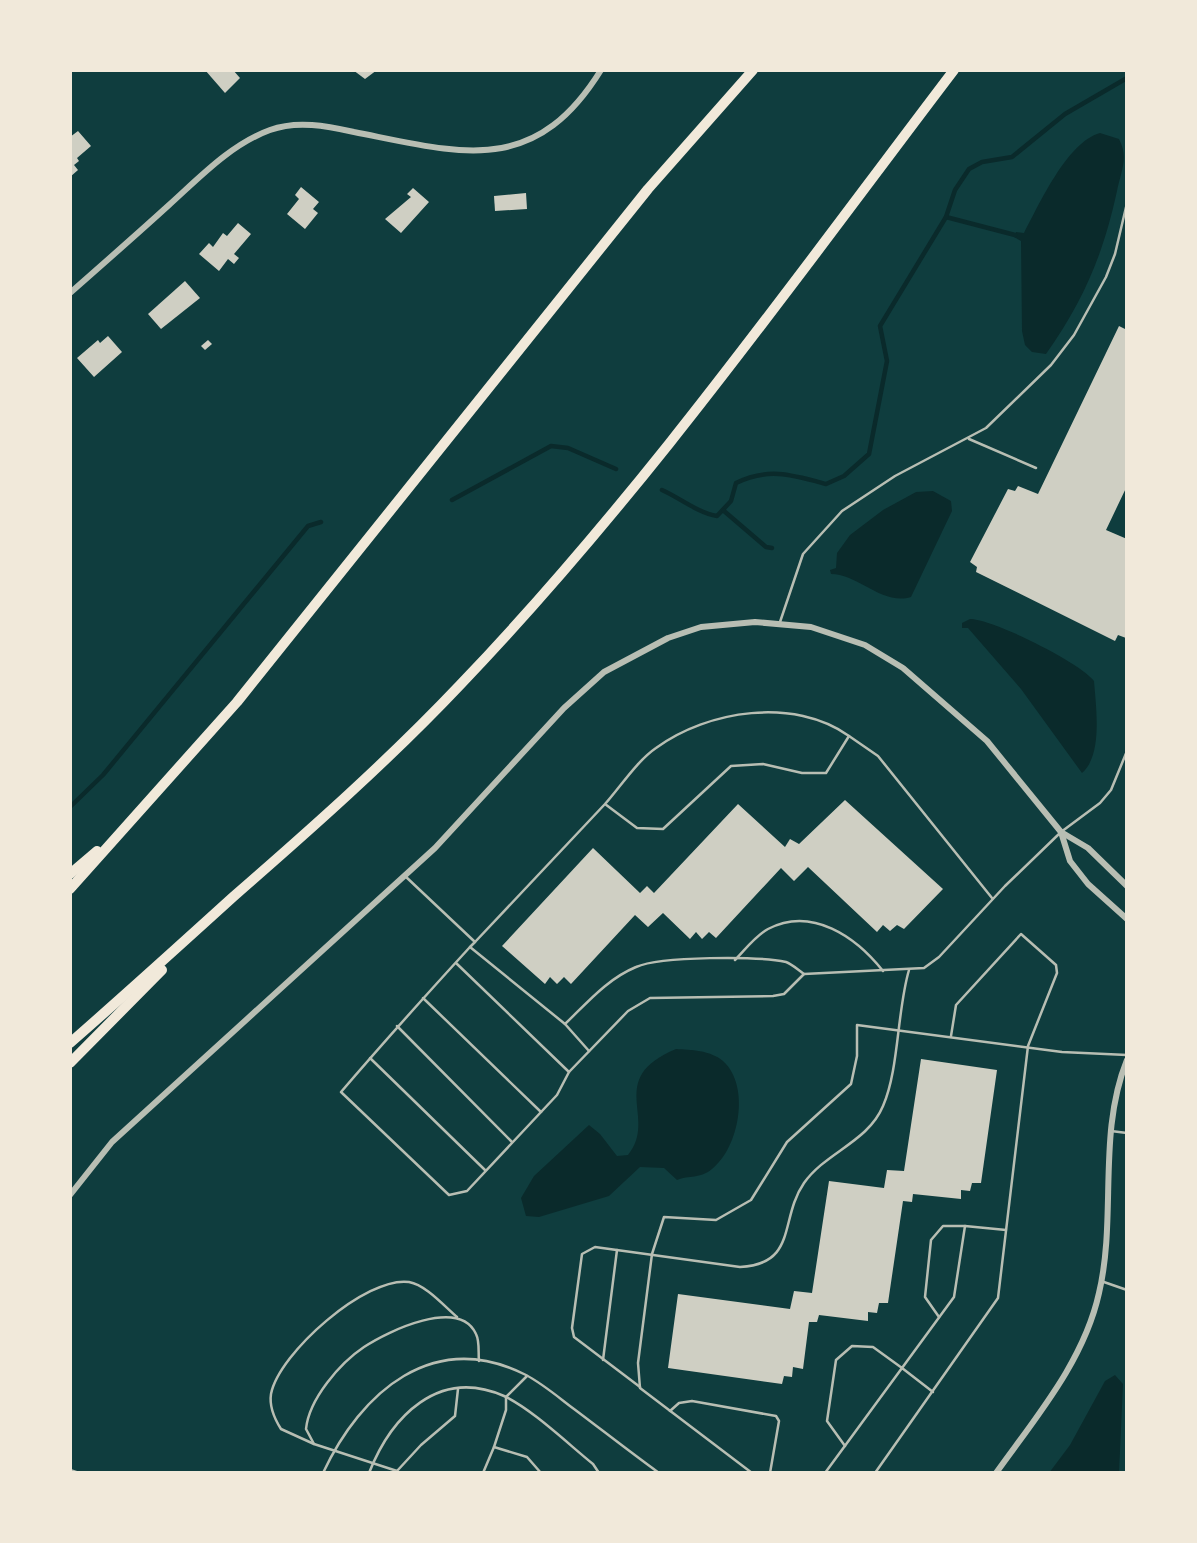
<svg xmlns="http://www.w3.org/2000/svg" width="1197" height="1543" font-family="'Crimson Pro',serif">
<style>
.water{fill:#0a2a2b}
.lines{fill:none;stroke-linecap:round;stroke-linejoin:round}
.stream{stroke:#0a2a2b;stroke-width:4.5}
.building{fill:#cfcfc3}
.service{stroke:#b8beb3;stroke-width:2.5}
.minor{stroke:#b8beb3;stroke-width:6}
.motorway{stroke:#f1e9da;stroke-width:10}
</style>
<rect width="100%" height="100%" fill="#0f3d3e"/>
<g class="water">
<path d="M1100,133L1119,139C1129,158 1121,171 1117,191C1103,255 1084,300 1046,354L1032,352L1025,345L1022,331L1021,241L1014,237L1016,232L1024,233C1039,205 1067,142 1100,133Z"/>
<path d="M933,491L951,501L952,511L911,597C883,606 858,574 831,574L830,570L836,568L837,553L850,535L883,510L916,492Z"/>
<path d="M970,619C993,619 1081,663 1094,681C1096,707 1103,755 1082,773L1021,689L968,628H962V623Z"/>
<path d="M676,1049C691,1050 710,1050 723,1061C751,1086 739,1148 712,1169C700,1179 689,1175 677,1180L664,1168L640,1167L609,1196L539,1217L526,1216L521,1198L534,1176L589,1125L600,1134L617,1156L628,1155C659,1118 604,1079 676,1049Z"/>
<polygon points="1115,1375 1123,1384 1119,1473 1049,1473 1070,1445 1105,1381"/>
</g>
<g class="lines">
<g class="stream">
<polyline points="946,217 1015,235"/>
<path d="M662,490C680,498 698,513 717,516L731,501L736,483C768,467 793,475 826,484L844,476L869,454L887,361L880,326L946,217L955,190L969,169L982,162L1012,157L1065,114L1127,78"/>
<polyline points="452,500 551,446 568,448 616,469"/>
<polyline points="724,511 766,547 772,548"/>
<polyline points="70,807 103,775 308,526 321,522"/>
</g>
</g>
<g class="building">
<polygon points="205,70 233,70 240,78 225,93"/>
<polygon points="353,70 377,70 365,79"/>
<polygon points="78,131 91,146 77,158 79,161 74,165 78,170 70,177 70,137"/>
<polygon points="301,187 319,202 313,209 318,213 305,229 287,214 299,199 295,195"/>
<polygon points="413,188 429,202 401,233 385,219 411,197 407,194"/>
<polygon points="526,193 527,209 495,211 494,196"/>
<polygon points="238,223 251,234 234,254 239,258 234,264 228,259 219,271 199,254 209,243 213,247 223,233 227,236"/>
<polygon points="185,281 200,298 161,329 148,314"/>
<polygon points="1119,326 1127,330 1127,486 1106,530 1127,539 1127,635 1126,638 1118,635 1115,641 976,572 977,567 970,562 1008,489 1015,491 1018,486 1038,494"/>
<polygon points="108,336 122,352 94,377 77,358 98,340 100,343"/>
<polygon points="208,340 212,344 205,350 201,346"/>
<polygon points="845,800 943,889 904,929 897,925 890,931 883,925 877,932 808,867 794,881 781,868 716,938 709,932 702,939 696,932 690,939 663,913 648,927 635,915 571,984 564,977 557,984 550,977 545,984 502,946 593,848 640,893 647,886 654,893 738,804 785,847 790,839 799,844"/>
<polygon points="921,1059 997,1070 981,1183 972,1183 970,1191 961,1190 961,1199 913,1194 912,1202 903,1201 888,1303 879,1303 877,1313 868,1312 868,1321 819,1315 817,1322 809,1322 803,1369 793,1367 792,1377 784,1376 782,1384 668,1368 678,1294 790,1309 794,1291 812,1293 829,1181 884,1188 887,1170 904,1171"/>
</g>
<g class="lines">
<g class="service">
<polyline points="969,439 1036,468"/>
<polyline points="780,622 803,554 842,511 895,476 986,428 1051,365 1074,335 1106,277 1115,254 1127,203"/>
<polyline points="849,736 878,756 992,898"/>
<path d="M405,876L475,942L470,947C426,995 383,1043 341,1092L449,1195L467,1191L557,1095L569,1072L456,963"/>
<path d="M475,942L605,804L637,828L663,829L731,766L763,764L802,773H826L849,736C794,697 708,710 656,748C637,761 621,786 605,804"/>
<polyline points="470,947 565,1024"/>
<path d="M735,960C745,950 755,936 768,929C812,906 856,937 883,971"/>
<polyline points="423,998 541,1112"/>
<polyline points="397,1026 512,1142"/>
<path d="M589,1051L565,1024C587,1003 607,979 636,967C661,956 758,956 786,962C792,964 798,970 804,974"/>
<polyline points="370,1058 485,1170"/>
<polyline points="569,1072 628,1011 650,998 773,996 784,994 804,974 924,968 939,957 1005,886 1061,832 1100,803 1111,790 1127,751"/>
<polyline points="1111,1131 1127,1133"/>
<polyline points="1101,1281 1127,1290"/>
<polyline points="939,1317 925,1297 931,1240 943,1226 965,1226"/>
<polyline points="603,1360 617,1250"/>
<polyline points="527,1376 506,1397 506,1410 494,1447 527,1457 541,1473"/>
<path d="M640,1387L574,1337L572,1328L582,1254L595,1247L740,1267C798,1264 779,1219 804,1183C826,1152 868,1142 883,1106C899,1070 897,1010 909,970"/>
<path d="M458,1389L455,1416L421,1445L397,1471L314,1444L306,1429C309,1399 340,1363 364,1347C388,1331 459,1297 476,1334C480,1342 478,1353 479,1361"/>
<polyline points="670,1411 679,1403 692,1401 776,1416 779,1421 770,1473"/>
<path d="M314,1444L281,1429C274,1418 269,1407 271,1394C279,1353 366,1276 409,1282C426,1285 444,1306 457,1317"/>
<polyline points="845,1446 827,1421 836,1360 852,1346 873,1347 902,1368 954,1297 965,1226 1006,1230"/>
<polyline points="70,1470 79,1473"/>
<path d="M323,1473C361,1392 433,1328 526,1375C543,1384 558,1397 574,1409C602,1430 630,1452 659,1473"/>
<path d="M369,1473C391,1417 438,1367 504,1396C533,1410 567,1443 593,1464L599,1473"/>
<polyline points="483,1473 494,1447"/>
<polyline points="752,1473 640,1388 638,1363 652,1254 664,1217 716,1220 751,1200 787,1142 851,1084 857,1056 857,1025 1062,1052 1127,1055"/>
<polyline points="825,1473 902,1368 933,1392"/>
<polyline points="875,1473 998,1298 1028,1046 1057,973 1056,965 1021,934 956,1005 951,1036"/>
</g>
<g class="minor">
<path d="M70,293C103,264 136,235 169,205C199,178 231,144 270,130C297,120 327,126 354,132C461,153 534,178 601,70"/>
<polyline points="1061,832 1088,848 1127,886"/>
<polyline points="70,1195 112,1142 435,848 564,708 604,672 668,638 701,627 755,622 811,627 865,645 903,668 987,741 1061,832 1070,861 1088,884 1127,919"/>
<path d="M996,1473C1036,1417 1084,1361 1099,1293C1117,1217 1097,1134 1127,1060"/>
</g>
<g class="motorway">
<polyline points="70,874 97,851"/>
<polyline points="70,889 237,702 648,189 753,70"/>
<path d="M70,1043C125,995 179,946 233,897C311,829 389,760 460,685C642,495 795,279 954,70"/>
<polyline points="70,1063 162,970"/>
</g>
</g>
<rect width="1197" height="1543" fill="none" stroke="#f1e9da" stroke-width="144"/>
</svg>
